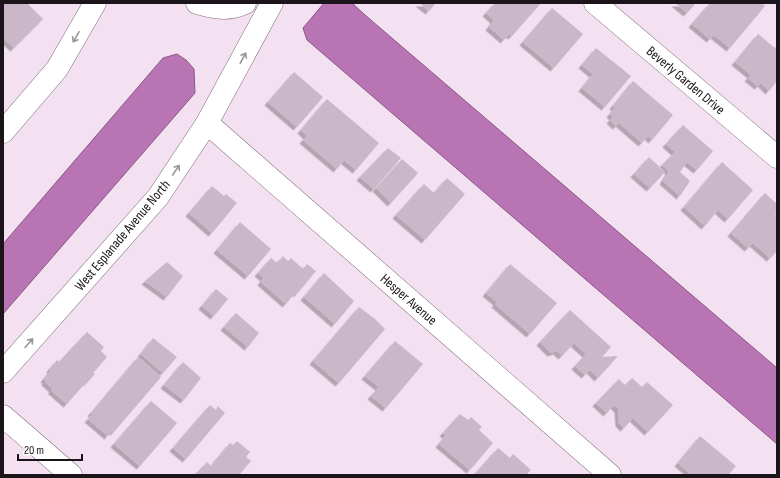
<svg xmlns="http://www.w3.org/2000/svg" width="780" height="478" font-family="'Sofia Sans Condensed',sans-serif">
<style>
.water{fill:#b974b4;stroke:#8a5886}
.building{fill:#cab8c8;filter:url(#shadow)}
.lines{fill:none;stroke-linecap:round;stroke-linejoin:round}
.minor-casing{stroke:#7f6e7d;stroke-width:23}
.secondary-casing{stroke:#7f6e7d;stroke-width:23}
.minor{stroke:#fff;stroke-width:22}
.secondary{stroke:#fff;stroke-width:22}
.oneway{stroke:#989698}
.labels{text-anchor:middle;stroke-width:3;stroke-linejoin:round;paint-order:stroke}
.street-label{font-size:14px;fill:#1b151b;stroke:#fff}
</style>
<defs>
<filter id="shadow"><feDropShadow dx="-3.5" dy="3.5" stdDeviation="0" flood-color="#0004"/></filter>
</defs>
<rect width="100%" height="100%" fill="#f3e0f1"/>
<g class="water">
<polygon points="324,3 352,3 365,15 777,368 777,444 307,40 303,28"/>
<polygon points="177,54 186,60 194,69 195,93 3,314 3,244 163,58"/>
</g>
<g class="building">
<polygon points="3,3 27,3 43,19 14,48 3,38"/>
<polygon points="419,3 436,3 429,11"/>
<polygon points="495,3 541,3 512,36 509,34 504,40 489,27 494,20 486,13"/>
<polygon points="675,3 696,3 687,13"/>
<polygon points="710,3 761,3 765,6 730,48 714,35 710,39 692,24"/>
<polygon points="552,8 583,34 554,68 523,42"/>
<polygon points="758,34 775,48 777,45 777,81 769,91 761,83 758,86 748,78 751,75 735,62"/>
<polygon points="596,48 631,76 605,107 582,88 593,74 582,65"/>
<polygon points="294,72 323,97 297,127 268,102"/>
<polygon points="633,81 673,115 652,140 648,136 642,143 619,123 616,126 610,120 613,117 610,114 615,108 613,106"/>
<polygon points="327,99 379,143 356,170 344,160 337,169 303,140 307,136 301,130"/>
<polygon points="683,125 713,151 697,170 687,162 680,172 690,181 680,196 663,181 669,171 662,165 675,152 666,144"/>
<polygon points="388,148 401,158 374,189 360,177"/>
<polygon points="649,157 665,172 650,188 634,174"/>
<polygon points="402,159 418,173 391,203 376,188"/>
<polygon points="722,162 753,190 728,219 718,210 705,226 684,207"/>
<polygon points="447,178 465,194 425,240 396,215 424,184 434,193"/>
<polygon points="212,186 224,196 226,194 237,203 212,233 189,213"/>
<polygon points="765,193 777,204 777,213 775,215 777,216 777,232 776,234 777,235 777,251 770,258 753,243 748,248 731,233"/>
<polygon points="240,222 271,249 248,276 217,250"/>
<polygon points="283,256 288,261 291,258 303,269 307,264 316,271 297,294 296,292 286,304 261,282 264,278 258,273 271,258 277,263"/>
<polygon points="167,262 183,276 167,297 145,281"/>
<polygon points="510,264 557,303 530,334 495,304 497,302 486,293"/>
<polygon points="324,273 354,301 335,324 304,297"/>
<polygon points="216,289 228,299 214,316 202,306"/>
<polygon points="359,307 375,319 385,329 339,383 313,361"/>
<polygon points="570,310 611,347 602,357 618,356 598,378 590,370 585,375 575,366 586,354 574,343 562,356 557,351 551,353 540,342"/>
<polygon points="236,313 259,333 248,347 224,327"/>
<polygon points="87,332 104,347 101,351 107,357 93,373 95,374 87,383 86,382 67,404 51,390 53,389 45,382 46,380 44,379 51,370 50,369 57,360 59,362"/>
<polygon points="153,338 177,357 163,373 141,354"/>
<polygon points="395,341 423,364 386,408 371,396 379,387 365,376"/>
<polygon points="138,357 161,377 114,432 112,431 108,436 88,419 93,414 91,413"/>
<polygon points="183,362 201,378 184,400 164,385"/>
<polygon points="632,378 642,387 647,382 673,405 648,432 633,418 624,428 619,423 618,409 614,405 607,413 596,403 619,379 625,385"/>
<polygon points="151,401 177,423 140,466 114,444"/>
<polygon points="210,405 216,410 218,406 225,413 186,459 173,448"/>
<polygon points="460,414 468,420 471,417 482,427 479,430 493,443 470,470 439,444 446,435 443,433"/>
<polygon points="700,436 736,466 728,475 692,475 678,463"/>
<polygon points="237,441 250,452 246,457 251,461 239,475 195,475 207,462 211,466 230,443 233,445"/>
<polygon points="498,448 510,458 513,454 531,470 526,475 474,475"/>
</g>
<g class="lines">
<g class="minor-casing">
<g id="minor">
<polyline points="595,3 777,157"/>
<polyline points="207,123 610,475"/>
<polyline points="3,416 71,475"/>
</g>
</g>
<g class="secondary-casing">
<g id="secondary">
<path d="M197,3C214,8 228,11 245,3"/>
<polyline points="3,132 57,69 95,3"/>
<polyline points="3,372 158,197 207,123 272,3"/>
</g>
</g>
<use href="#minor" class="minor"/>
<use href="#secondary" class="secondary"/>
</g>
<defs><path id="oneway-shaft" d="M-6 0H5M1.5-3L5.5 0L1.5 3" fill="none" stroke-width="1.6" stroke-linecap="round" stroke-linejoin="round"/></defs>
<g class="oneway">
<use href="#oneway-shaft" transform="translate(76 37) rotate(120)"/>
<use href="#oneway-shaft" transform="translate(243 58) rotate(-62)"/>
<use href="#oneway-shaft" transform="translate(176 170) rotate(-56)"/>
<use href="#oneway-shaft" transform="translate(29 343) rotate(-48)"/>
</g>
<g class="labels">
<g class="street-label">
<text transform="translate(686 80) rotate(40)" y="5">Beverly Garden Drive</text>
<text transform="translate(122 235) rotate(-50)" y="5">West Esplanade Avenue North</text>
<text transform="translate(409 299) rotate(41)" y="5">Hesper Avenue</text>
</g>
</g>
<rect width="780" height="478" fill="none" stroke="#1b151b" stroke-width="8"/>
<path d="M18 454v6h64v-6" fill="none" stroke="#1b151b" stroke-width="2"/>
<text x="24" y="454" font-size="12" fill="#1b151b" stroke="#ffffff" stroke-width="3" paint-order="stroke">20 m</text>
</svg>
